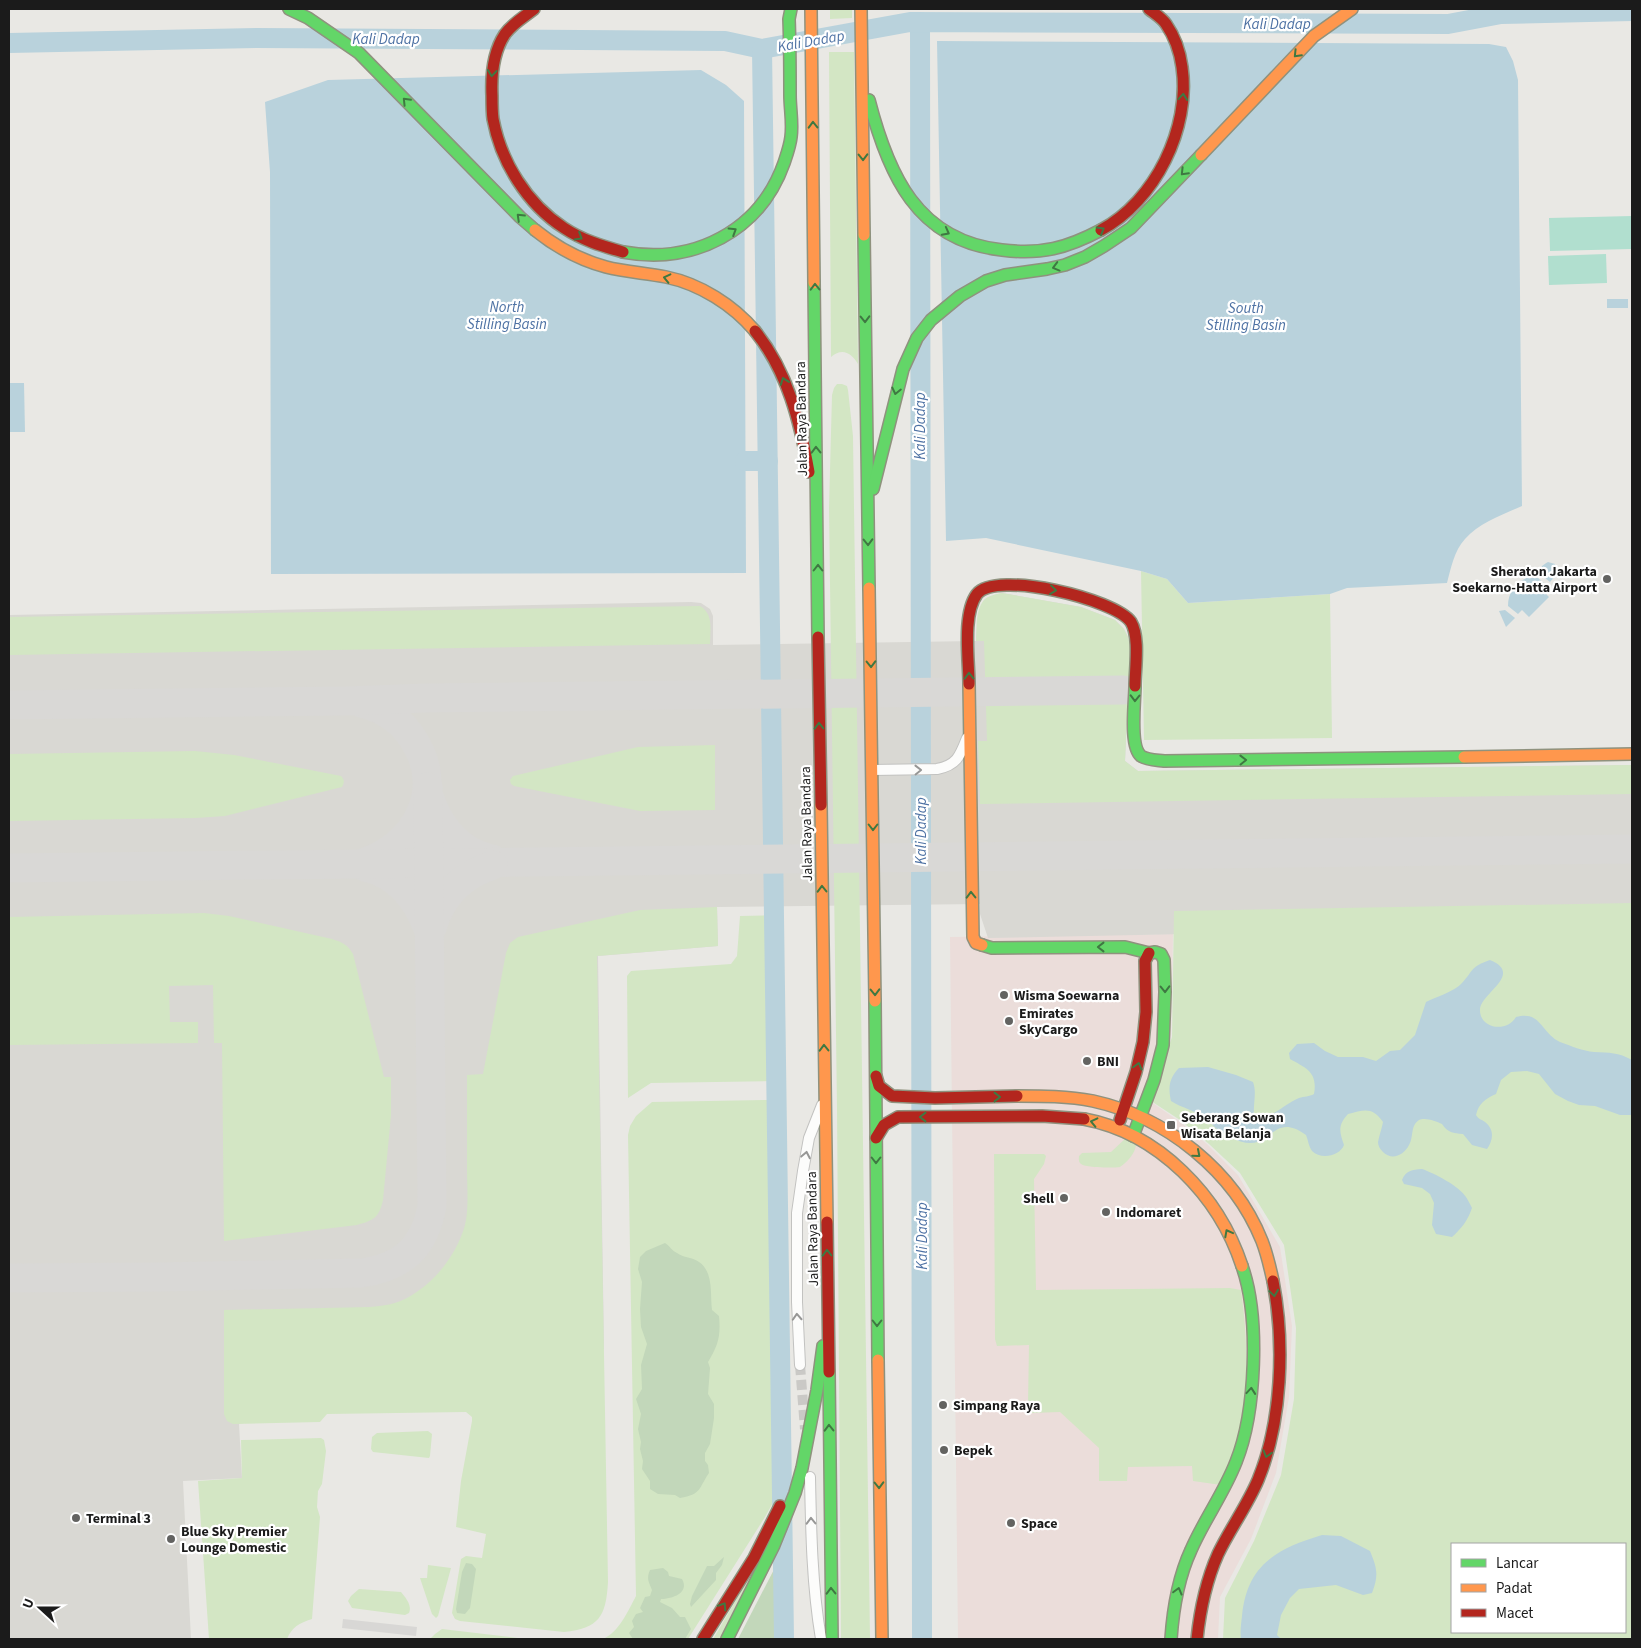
<svg xmlns="http://www.w3.org/2000/svg" width="1641" height="1648" font-family="'Source Sans 3',sans-serif">
<style>
.residential{fill:#d8d7d5}
.commercial{fill:#ebddda}
.airport{fill:#d9d8d3}
.grass{fill:#d3e6c4;fill-rule:evenodd}
.forest{fill:#c2d7ba}
.pitch{fill:#b1dfcf}
.water{fill:#b9d2dc}
.lines{fill:none;stroke-linecap:round;stroke-linejoin:round}
.river{stroke:#b9d2dc;stroke-width:20}
.taxiway{stroke:#d9d8d6;stroke-width:29}
.street-tunnel{stroke:#cac9c6;stroke-width:10;stroke-dasharray:10 5;stroke-linecap:butt}
.street-casing{stroke:#c2c2c0;stroke-width:12}
.fast-casing{stroke:#8f927e;stroke-width:14}
.slow-casing{stroke:#8f927e;stroke-width:14}
.jam-casing{stroke:#8f927e;stroke-width:14}
.street{stroke:#fcfcfb;stroke-width:10}
.fast{stroke:#63d668;stroke-width:11}
.slow{stroke:#ff974d;stroke-width:11}
.jam{stroke:#b3261e;stroke-width:11}
.oneway{stroke:#3f7842}
.oneway2{stroke:#979796}
.poi-dot{fill:#636361;stroke:#fff;stroke-width:2}
.labels{text-anchor:middle;stroke-width:4.5;stroke-linejoin:round;paint-order:stroke}
.street-label{font-size:14px;fill:#1b1b1b;stroke:#fff}
.poi-label{font-size:14px;font-weight:bold;fill:#1b1b1b;stroke:#fff;text-anchor:start}
.water-label{font-size:15px;font-style:italic;fill:#4e72a4;stroke:#fff}
</style>
<rect width="100%" height="100%" fill="#e9e8e4"/>
<polygon class="residential" points="343,1619 417,1627 416,1636 342,1628"/>
<polygon class="commercial" points="1173,934 1171,1035 1150,1101 1180,1122 1208,1145 1238,1175 1280,1247 1292,1326 1289,1397 1276,1473 1251,1539 1220,1597 1218,1639 958,1639 950,937"/>
<polygon class="airport" points="1002,593 1081,607 1115,620 1124,629 1128,637 1130,648 1125,761 1138,771 1632,765 1632,925 988,938 980,914 980,904 717,907 718,946 598,956 604,1349 239,1424 242,1478 183,1481 191,1639 9,1639 9,615 691,602 701,603 710,609 713,616 713,645 976,641 978,616 984,600 991,596"/>
<g class="grass">
<polygon points="830,9 852,9 852,18 830,19"/>
<path d="M829,52H854L858,364C852,353 842,347 831,357Z"/>
<polygon points="837,384 842,384 847,386 848,390 853,436 870,1639 841,1639 837,1108 829,508 832,395 834,388"/>
<polygon points="1141,571 1167,579 1188,603 1330,594 1332,738 1144,740"/>
<path d="M1002,593L1081,607L1115,620L1124,629L1128,637L1130,648L1125,761L1138,771L1632,765V794L980,804L978,741H987L984,641H976C977,629 975,610 984,600C988,596 996,594 1002,593Z"/>
<path d="M700,606C714,614 710,630 710,644L9,655V617Z"/>
<polygon points="715,745 715,810 640,811 514,786 511,784 510,780 513,776 638,747"/>
<path d="M195,751L234,755L341,776C345,780 344,783 342,787L225,816L196,818L9,821V754Z"/>
<path d="M1632,903V1639H1223L1225,1598L1254,1541L1281,1475L1294,1399L1296,1328L1284,1245L1240,1173L1209,1144L1180,1120L1151,1101L1172,1037L1174,911ZM1452,1544H1625V1632H1452Z"/>
<path d="M717,907L718,946L597,956L608,1582C606,1617 599,1628 564,1632L460,1621L455,1619L452,1613L461,1559L466,1556L482,1558L486,1534L456,1527L461,1481L472,1421V1417L466,1412L327,1414L320,1422L233,1424L227,1421L224,1414V1310L370,1307C383,1306 396,1304 407,1298C435,1283 457,1254 465,1225C469,1208 467,1188 467,1171C467,1139 467,1107 467,1075L483,1074L506,953L510,943L518,937L640,910Z"/>
<path d="M204,913L229,916L332,939C342,942 348,945 353,954L384,1077H391V1115L383,1200C379,1218 374,1220 357,1225L224,1241L222,1043H214L213,985L169,986L170,1022H198V1043L9,1045V917Z"/>
<polygon points="779,915 778,1081 651,1083 628,1098 627,976 631,971 731,964 737,956 740,916"/>
<path d="M768,1100L770,1104L775,1499L765,1517L688,1639H603C619,1632 628,1611 636,1596L628,1135L630,1126L636,1116L652,1102Z"/>
<path d="M1126,1138L1136,1145C1135,1154 1127,1162 1120,1167C1113,1168 1087,1168 1081,1164C1078,1161 1079,1159 1079,1156L1082,1153L1111,1152Z"/>
<path d="M994,1154H1044L1046,1156L1044,1164L1034,1179L1036,1290L1230,1288L1241,1290C1248,1340 1249,1392 1238,1442C1235,1457 1226,1471 1221,1485L1193,1481L1192,1466L1128,1467L1127,1481H1099V1448L1060,1412L1031,1413L1028,1404L1029,1345L997,1346L995,1339Z"/>
<polygon points="428,1431 432,1434 430,1456 429,1458 373,1452 371,1449 372,1437 377,1433"/>
<path d="M321,1438L324,1440L326,1451L322,1484L318,1491L317,1507L320,1517L312,1619C299,1623 292,1627 287,1639H209L198,1481L242,1478L241,1440Z"/>
<polygon points="428,1565 451,1568 438,1616 436,1618 432,1614 420,1578 427,1578"/>
<polygon points="751,1575 720,1639 713,1639"/>
<path d="M359,1589L401,1592C407,1599 412,1606 409,1613L405,1615L352,1608L348,1601L351,1596Z"/>
<polygon points="442,1629 526,1639 430,1639 435,1634"/>
</g>
<g class="forest">
<path d="M665,1243C670,1246 672,1251 677,1253C683,1258 693,1257 699,1262C714,1272 710,1295 712,1310L719,1316C721,1336 718,1346 708,1362L710,1368L708,1394L714,1404V1418L710,1444L705,1453V1461L708,1465L709,1473C698,1489 702,1494 680,1498L675,1495L658,1494L650,1489V1481L642,1469L643,1461L640,1449L641,1442L638,1429L641,1414L636,1399L642,1389L641,1365L647,1344L641,1327L640,1309L642,1282L638,1269L640,1257L646,1251Z"/>
<polygon points="781,1556 782,1639 738,1639"/>
<polygon points="724,1557 722,1565 716,1573 716,1580 691,1607 690,1604 692,1596 707,1566 714,1566"/>
<polygon points="466,1563 472,1564 476,1569 470,1608 465,1614 457,1613 456,1609 462,1572"/>
<path d="M663,1568L668,1572L669,1576L682,1579C690,1593 672,1599 661,1599L660,1602L672,1608L680,1617H685L691,1629L685,1639H633L629,1633L634,1627L632,1621L636,1614L643,1612L640,1608L645,1597L650,1596L652,1590C649,1582 646,1579 650,1570Z"/>
</g>
<g class="pitch">
<polygon points="1632,216 1632,249 1550,251 1549,218"/>
<polygon points="1606,254 1607,283 1549,285 1548,256"/>
</g>
<g class="water">
<path d="M937,41L1489,44L1506,47L1513,61L1518,80L1522,506C1502,515 1479,523 1465,539C1454,551 1451,568 1447,583L1347,588L1330,594L1188,603L1167,579L1141,571L986,538L946,541Z"/>
<polygon points="701,70 726,85 744,101 746,573 271,574 270,172 265,102 328,80"/>
<rect x="1607" y="299" width="21" height="9"/>
<polygon points="9,383 24,383 25,432 9,432"/>
<path d="M1548,562L1555,564L1558,573L1550,582L1540,574C1539,567 1543,565 1548,562Z"/>
<path d="M1529,577L1538,578L1547,586L1543,591L1549,597L1529,617L1522,610L1518,614L1508,606C1508,592 1516,582 1529,577Z"/>
<polygon points="1505,610 1515,618 1506,627 1499,611"/>
<path d="M1490,960C1524,974 1481,993 1480,1009C1479,1029 1507,1033 1516,1017C1541,1010 1541,1033 1560,1042C1571,1046 1583,1051 1594,1052C1610,1053 1618,1052 1632,1060V1115H1620L1595,1106L1579,1105L1568,1101L1555,1094L1539,1074L1527,1071L1511,1072L1501,1080L1496,1094C1485,1099 1479,1103 1476,1115C1479,1120 1481,1119 1485,1122C1495,1130 1493,1140 1487,1149L1472,1145L1463,1134C1453,1133 1448,1133 1442,1124C1436,1121 1425,1117 1419,1120C1410,1126 1414,1137 1409,1145C1404,1155 1392,1161 1383,1152C1380,1149 1378,1146 1378,1142C1379,1136 1382,1128 1383,1122C1372,1106 1364,1110 1348,1114C1338,1125 1339,1131 1344,1145C1340,1156 1321,1160 1312,1151C1309,1147 1308,1140 1306,1135C1275,1113 1272,1144 1250,1143C1239,1143 1226,1135 1217,1129C1213,1126 1210,1121 1206,1118C1196,1111 1182,1108 1171,1101C1168,1088 1169,1078 1179,1068L1208,1067L1236,1075L1253,1082C1257,1092 1253,1104 1254,1115L1258,1119C1273,1117 1285,1104 1299,1098C1304,1096 1309,1097 1314,1094C1318,1072 1306,1068 1290,1059L1289,1053L1297,1044L1314,1043L1325,1051L1338,1057H1363L1376,1061L1390,1051L1400,1050L1415,1035L1426,1002C1436,997 1455,991 1462,983C1474,970 1470,967 1490,960Z"/>
<path d="M1422,1169C1434,1173 1459,1186 1466,1197C1468,1200 1470,1204 1472,1208C1468,1220 1462,1228 1452,1237L1436,1234L1432,1225L1434,1203L1430,1194L1422,1188L1404,1184L1402,1180C1406,1170 1412,1170 1422,1169Z"/>
<path d="M1322,1535L1341,1536L1370,1551C1377,1568 1379,1575 1372,1593L1363,1595L1336,1585L1299,1589L1290,1598L1281,1615L1277,1635L1281,1639H1241C1240,1632 1241,1624 1242,1616C1247,1565 1276,1549 1322,1535Z"/>
</g>
<g class="lines">
<g class="river">
<polyline points="920,22 922,1639"/>
<polyline points="9,43 257,38 725,41 762,49 910,22 1448,24 1501,14 1632,11"/>
<polyline points="762,49 784,1639"/>
<polyline points="745,461 768,461"/>
</g>
<g class="taxiway">
<path d="M361,703C383,708 401,720 413,739C446,789 417,844 365,862"/>
<polyline points="9,705 346,701 425,698 1123,690"/>
<path d="M430,799C440,828 461,853 492,859"/>
<path d="M365,867C397,874 417,899 428,929"/>
<polyline points="9,868 1632,849"/>
<path d="M432,928C441,896 462,875 493,865"/>
<path d="M9,1278L160,1277L361,1273C403,1267 424,1248 432,1206L428,787"/>
</g>
<polyline class="street-tunnel" points="800,1365 805,1429"/>
<g class="street-casing">
<g id="street">
<path d="M872,770L937,769C957,765 960,756 967,738"/>
<polyline points="800,1365 797,1302 797,1213 803,1171 809,1138 822,1105"/>
<path d="M810,1477C811,1531 812,1586 821,1639"/>
</g>
</g>
<g class="fast-casing">
<g id="fast">
<polyline points="289,9 308,18 359,53 520,217 535,230"/>
<path d="M869,100C888,174 917,241 1002,250C1041,255 1067,248 1101,230"/>
<polyline points="864,235 869,588"/>
<path d="M623,252C694,265 760,231 784,163C787,154 790,146 791,137C793,123 790,109 790,95C790,70 790,44 789,19L791,9"/>
<polyline points="814,283 818,637"/>
<polyline points="873,489 903,369 917,338 931,320 960,296 986,281 1005,275 1047,269 1065,265 1085,257 1104,246 1131,228 1201,155"/>
<path d="M1135,686C1135,702 1129,746 1141,756C1147,760 1156,760 1164,761L1464,757"/>
<polyline points="982,945 992,948 1125,947 1149,953 1155,952 1161,954 1164,960 1165,992 1163,1045 1154,1080 1133,1136"/>
<polyline points="875,1001 878,1360"/>
<polyline points="829,1372 832,1639"/>
<polyline points="727,1639 774,1545 795,1493 802,1468 817,1390 823,1346"/>
<path d="M1171,1639C1173,1609 1178,1578 1191,1550C1204,1520 1224,1493 1236,1462C1256,1412 1260,1317 1242,1266"/>
</g>
</g>
<g class="slow-casing">
<g id="slow">
<polyline points="811,9 814,283"/>
<polyline points="861,9 864,235"/>
<polyline points="1201,155 1314,36 1352,9"/>
<path d="M535,230C556,247 580,260 606,267C625,272 646,273 666,277C700,284 733,305 755,331"/>
<polyline points="869,588 875,1001"/>
<polyline points="969,684 973,937 976,943 982,945"/>
<polyline points="1464,757 1632,754"/>
<polyline points="821,805 827,1222"/>
<path d="M1017,1096C1042,1096 1068,1096 1093,1101C1166,1117 1234,1171 1262,1241C1267,1254 1270,1267 1273,1281"/>
<path d="M1084,1119C1159,1133 1219,1196 1242,1266"/>
<polyline points="878,1360 882,1639"/>
</g>
</g>
<g class="jam-casing">
<g id="jam">
<path d="M534,9C524,17 513,23 505,34C493,52 491,75 492,96C492,103 492,112 493,119C501,162 527,204 564,228C582,240 602,246 623,252"/>
<path d="M1101,230C1155,201 1191,128 1182,67C1180,52 1175,37 1166,24C1162,18 1155,14 1149,9"/>
<path d="M755,331C788,372 800,422 809,472"/>
<polyline points="818,637 821,805"/>
<path d="M969,684C969,661 962,614 977,594C996,570 1115,599 1131,622C1140,637 1135,669 1135,686"/>
<polyline points="876,1076 879,1086 892,1096 935,1098 1017,1096"/>
<polyline points="1120,1120 1136,1072 1143,1042 1146,1012 1145,961 1149,953"/>
<polyline points="876,1138 884,1125 898,1117 1042,1116 1084,1119"/>
<polyline points="827,1222 829,1372"/>
<polyline points="703,1639 754,1558 780,1506"/>
<path d="M1197,1639C1200,1610 1206,1581 1218,1554C1230,1529 1247,1506 1258,1480C1282,1422 1285,1343 1273,1281"/>
</g>
</g>
<use href="#street" class="street"/>
<use href="#fast" class="fast"/>
<use href="#slow" class="slow"/>
<use href="#jam" class="jam"/>
</g>
<defs><path id="oneway-chevron" d="M-2-3.5L2.5 0L-2 3.5" fill="none" stroke-width="1.6" stroke-linecap="round" stroke-linejoin="round" transform="scale(1.25)"/></defs>
<g class="oneway">
<use href="#oneway-chevron" transform="translate(1297 54) rotate(134)"/>
<use href="#oneway-chevron" transform="translate(492 73) rotate(96)"/>
<use href="#oneway-chevron" transform="translate(1183 97) rotate(-85)"/>
<use href="#oneway-chevron" transform="translate(406 101) rotate(-134)"/>
<use href="#oneway-chevron" transform="translate(813 125) rotate(-91)"/>
<use href="#oneway-chevron" transform="translate(863 157) rotate(89)"/>
<use href="#oneway-chevron" transform="translate(1184 172) rotate(134)"/>
<use href="#oneway-chevron" transform="translate(520 217) rotate(-136)"/>
<use href="#oneway-chevron" transform="translate(1101 230) rotate(-30)"/>
<use href="#oneway-chevron" transform="translate(733 231) rotate(-32)"/>
<use href="#oneway-chevron" transform="translate(946 232) rotate(28)"/>
<use href="#oneway-chevron" transform="translate(579 237) rotate(31)"/>
<use href="#oneway-chevron" transform="translate(1056 267) rotate(165)"/>
<use href="#oneway-chevron" transform="translate(667 278) rotate(-167)"/>
<use href="#oneway-chevron" transform="translate(815 287) rotate(-91)"/>
<use href="#oneway-chevron" transform="translate(865 319) rotate(89)"/>
<use href="#oneway-chevron" transform="translate(784 381) rotate(-110)"/>
<use href="#oneway-chevron" transform="translate(896 391) rotate(103)"/>
<use href="#oneway-chevron" transform="translate(816 450) rotate(-91)"/>
<use href="#oneway-chevron" transform="translate(868 542) rotate(89)"/>
<use href="#oneway-chevron" transform="translate(818 568) rotate(-90)"/>
<use href="#oneway-chevron" transform="translate(1053 590) rotate(7)"/>
<use href="#oneway-chevron" transform="translate(871 664) rotate(89)"/>
<use href="#oneway-chevron" transform="translate(969 676) rotate(-91)"/>
<use href="#oneway-chevron" transform="translate(1135 698) rotate(91)"/>
<use href="#oneway-chevron" transform="translate(819 726) rotate(-91)"/>
<use href="#oneway-chevron" transform="translate(1243 760) rotate(-1)"/>
<use href="#oneway-chevron" transform="translate(873 827) rotate(90)"/>
<use href="#oneway-chevron" transform="translate(822 889) rotate(-91)"/>
<use href="#oneway-chevron" transform="translate(971 895) rotate(-91)"/>
<use href="#oneway-chevron" transform="translate(1101 947) rotate(180)"/>
<use href="#oneway-chevron" transform="translate(1165 989) rotate(89)"/>
<use href="#oneway-chevron" transform="translate(875 992) rotate(89)"/>
<use href="#oneway-chevron" transform="translate(824 1048) rotate(-91)"/>
<use href="#oneway-chevron" transform="translate(1138 1066) rotate(-75)"/>
<use href="#oneway-chevron" transform="translate(997 1097)"/>
<use href="#oneway-chevron" transform="translate(923 1117) rotate(-180)"/>
<use href="#oneway-chevron" transform="translate(1094 1122) rotate(-167)"/>
<use href="#oneway-chevron" transform="translate(1197 1154) rotate(41)"/>
<use href="#oneway-chevron" transform="translate(876 1160) rotate(90)"/>
<use href="#oneway-chevron" transform="translate(1228 1233) rotate(-118)"/>
<use href="#oneway-chevron" transform="translate(827 1253) rotate(-91)"/>
<use href="#oneway-chevron" transform="translate(1274 1293) rotate(82)"/>
<use href="#oneway-chevron" transform="translate(877 1323) rotate(90)"/>
<use href="#oneway-chevron" transform="translate(1251 1391) rotate(-85)"/>
<use href="#oneway-chevron" transform="translate(829 1428) rotate(-91)"/>
<use href="#oneway-chevron" transform="translate(1267 1454) rotate(106)"/>
<use href="#oneway-chevron" transform="translate(879 1485) rotate(89)"/>
<use href="#oneway-chevron" transform="translate(831 1591) rotate(-91)"/>
<use href="#oneway-chevron" transform="translate(1178 1591) rotate(-75)"/>
<use href="#oneway-chevron" transform="translate(723 1606) rotate(-58)"/>
</g>
<g class="oneway2">
<use href="#oneway-chevron" transform="translate(918 770) rotate(-1)"/>
<use href="#oneway-chevron" transform="translate(806 1155) rotate(-79)"/>
<use href="#oneway-chevron" transform="translate(797 1317) rotate(-93)"/>
<use href="#oneway-chevron" transform="translate(811 1521) rotate(-91)"/>
</g>
<g class="poi-dot">
<circle cx="1607" cy="579" r="5"/>
<circle cx="1004" cy="995" r="5"/>
<circle cx="1009" cy="1021" r="5"/>
<circle cx="1087" cy="1061" r="5"/>
<rect x="1166" y="1120" width="10" height="10" rx="2.5"/>
<circle cx="1064" cy="1198" r="5"/>
<circle cx="1106" cy="1212" r="5"/>
<circle cx="943" cy="1405" r="5"/>
<circle cx="944" cy="1450" r="5"/>
<circle cx="76" cy="1518" r="5"/>
<circle cx="1011" cy="1523" r="5"/>
<circle cx="171" cy="1539" r="5"/>
</g>
<g class="labels">
<g class="street-label">
<text transform="translate(801 419) rotate(-91)" y="5">Jalan Raya Bandara</text>
<text transform="translate(806 824) rotate(-91)" y="5">Jalan Raya Bandara</text>
<text transform="translate(812 1229) rotate(-91)" y="5">Jalan Raya Bandara</text>
</g>
<g class="poi-label">
<text x="1597" y="576" text-anchor="end">Sheraton Jakarta<tspan x="1597" dy="16">Soekarno-Hatta Airport</tspan></text>
<text x="1014" y="1000">Wisma Soewarna</text>
<text x="1019" y="1018">Emirates<tspan x="1019" dy="16">SkyCargo</tspan></text>
<text x="1097" y="1066">BNI</text>
<text x="1181" y="1122">Seberang Sowan<tspan x="1181" dy="16">Wisata Belanja</tspan></text>
<text x="1054" y="1203" text-anchor="end">Shell</text>
<text x="1116" y="1217">Indomaret</text>
<text x="953" y="1410">Simpang Raya</text>
<text x="954" y="1455">Bepek</text>
<text x="86" y="1523">Terminal 3</text>
<text x="1021" y="1528">Space</text>
<text x="181" y="1536">Blue Sky Premier<tspan x="181" dy="16">Lounge Domestic</tspan></text>
</g>
<g class="water-label">
<text x="1277" y="29">Kali Dadap</text>
<text x="386" y="44">Kali Dadap</text>
<text transform="translate(811 41) rotate(-10)" y="5">Kali Dadap</text>
<text x="507" y="312">North<tspan x="507" dy="17">Stilling Basin</tspan></text>
<text x="1246" y="313">South<tspan x="1246" dy="17">Stilling Basin</tspan></text>
<text transform="translate(920 426) rotate(-90)" y="5">Kali Dadap</text>
<text transform="translate(921 831) rotate(-90)" y="5">Kali Dadap</text>
<text transform="translate(922 1236) rotate(-90)" y="5">Kali Dadap</text>
</g>
</g>
<rect width="1641" height="1648" fill="none" stroke="#1b1b1b" stroke-width="20"/>
<rect x="1451" y="1543" width="175" height="90" fill="#ffffff" stroke="#a4a4a4"/>
<rect x="1461" y="1559" width="25" height="8" fill="#63d668" stroke="#a4a4a4"/>
<text x="1496" y="1568" font-size="15" fill="#1b1b1b">Lancar</text>
<rect x="1461" y="1584" width="25" height="8" fill="#ff974d" stroke="#a4a4a4"/>
<text x="1496" y="1593" font-size="15" fill="#1b1b1b">Padat</text>
<rect x="1461" y="1609" width="25" height="8" fill="#b3261e" stroke="#a4a4a4"/>
<text x="1496" y="1618" font-size="15" fill="#1b1b1b">Macet</text>
<g transform="translate(40 1608) rotate(291)" stroke="#ffffff" stroke-width="4" paint-order="stroke">
<path d="M0-4L9 19L0 12L-9 19Z" fill="#1b1b1b"/>
<text y="-8" font-size="14" font-weight="bold" text-anchor="middle" fill="#1b1b1b">U</text>
</g>
</svg>
